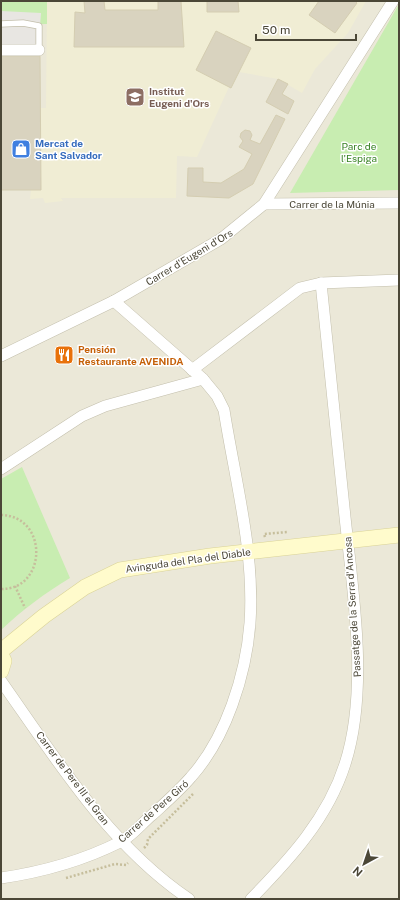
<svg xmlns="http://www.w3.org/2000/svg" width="400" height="900" font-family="'Public Sans',sans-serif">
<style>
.residential{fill:#ebe8d8}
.education{fill:#f0edd4}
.green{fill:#c8edb1}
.parking{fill:#e8e6e2}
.building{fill:#d9d3bf;stroke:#d4cdb1}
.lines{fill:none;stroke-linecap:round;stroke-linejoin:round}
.lane-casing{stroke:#c3bfac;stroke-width:7}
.street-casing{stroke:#c3bfac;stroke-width:12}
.secondary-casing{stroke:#dad397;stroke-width:16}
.path{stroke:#c6be9c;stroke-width:2.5;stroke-dasharray:2 2;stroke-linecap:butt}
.lane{stroke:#fff;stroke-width:5.5}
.street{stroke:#fff;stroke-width:11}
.secondary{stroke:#fffbcc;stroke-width:15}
.labels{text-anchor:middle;stroke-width:3;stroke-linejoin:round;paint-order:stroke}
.education-label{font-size:10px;font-weight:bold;fill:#785e54;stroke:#fff;text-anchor:start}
.shop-label{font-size:10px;font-weight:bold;fill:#366cbe;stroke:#fff;text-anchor:start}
.park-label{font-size:10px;fill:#398325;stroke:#fff}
.street-label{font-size:10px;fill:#4b4737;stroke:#fff}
.food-label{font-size:10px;font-weight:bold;fill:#c56008;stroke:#fff;text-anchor:start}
</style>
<rect width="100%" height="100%" fill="#f6f5eb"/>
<rect class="residential" x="1" y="1" width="398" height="898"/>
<polygon class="education" points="47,1 366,1 348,33 315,69 302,93 278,79 239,72 231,88 229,87 197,157 177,156 176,198 61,198 63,201 45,203 43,198 30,199 40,108 46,108"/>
<g class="green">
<polygon points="1,1 47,1 47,24 1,25"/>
<polygon points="399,4 399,190 290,193"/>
<path d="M22,467L70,578C45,593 22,610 1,630V479Z"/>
</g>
<g class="parking">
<polygon points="1,11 41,13 40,26 1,24"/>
<rect x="1" y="27" width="36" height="19"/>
</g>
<g class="building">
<polygon points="84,1 104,1 105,10 158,10 158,1 181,1 184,47 74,47 75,12 85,13"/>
<polygon points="207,1 238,1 239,12 207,12"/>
<polygon points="319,1 355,1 357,3 335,33 309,15"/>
<polygon points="216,31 251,48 231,88 196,70"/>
<polygon points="1,56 40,56 41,190 1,190"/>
<polygon points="278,79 288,84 282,94 294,101 288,114 266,102"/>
<polygon points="276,115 285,119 253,184 229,198 187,196 188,168 203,168 203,182 221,183 244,169 252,154 239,147 243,141 240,137 241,133 245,130 250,131 252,135 250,140 260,144"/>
</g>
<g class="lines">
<g class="lane-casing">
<polyline id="lane" points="1,24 23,23 39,26 39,50"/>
</g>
<g class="street-casing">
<g id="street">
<polyline points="1,50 39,50"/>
<polyline points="264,204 399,203"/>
<polyline points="1,356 114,301 221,239 264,204 393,1"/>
<polyline points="192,370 300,288 321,283 399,280"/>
<polyline points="1,469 82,416 105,406 203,379"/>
<path d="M1,681C56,759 109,845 189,899"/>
<path d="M1,878C42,872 82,861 120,842C131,837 142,823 152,815C165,803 179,791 191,777C226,738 246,675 250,623C255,552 235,480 224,410L217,396L203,379L114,301"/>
<path d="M251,899C290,859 328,818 345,764C369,690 353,593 345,517C337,439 329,361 321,283"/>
</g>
</g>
<g class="secondary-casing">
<g id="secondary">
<polyline points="1,651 44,616 85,587 120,570 210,556 399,535"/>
<polyline points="1,654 4,661 1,671"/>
</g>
</g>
<g class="path">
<path d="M1,515C49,516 47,590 1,589"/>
<polyline points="265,537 264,534 288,532"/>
<polyline points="15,586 25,608"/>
<polyline points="144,848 147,845 148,839 193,794"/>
<polyline points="66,878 115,864 126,865 128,863"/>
</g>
<use href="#lane" class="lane"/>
<use href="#street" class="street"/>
<use href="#secondary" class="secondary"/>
</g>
<defs>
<g id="school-square" transform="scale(1)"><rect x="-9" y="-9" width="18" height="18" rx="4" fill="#8d6e63" stroke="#fff"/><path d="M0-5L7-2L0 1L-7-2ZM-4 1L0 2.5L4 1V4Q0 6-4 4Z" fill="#fff"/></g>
<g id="shop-square" transform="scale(1)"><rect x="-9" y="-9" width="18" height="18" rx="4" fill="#3f7fe0" stroke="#fff"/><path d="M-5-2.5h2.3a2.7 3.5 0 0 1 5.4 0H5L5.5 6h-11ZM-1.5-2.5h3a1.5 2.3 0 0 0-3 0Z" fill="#fff"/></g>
<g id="restaurant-square" transform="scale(1)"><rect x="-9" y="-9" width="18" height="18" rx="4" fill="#e8710a" stroke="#fff"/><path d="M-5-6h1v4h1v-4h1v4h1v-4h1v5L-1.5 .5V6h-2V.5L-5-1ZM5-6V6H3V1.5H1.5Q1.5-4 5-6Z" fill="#fff"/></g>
</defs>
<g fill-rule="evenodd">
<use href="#school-square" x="135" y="97"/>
<use href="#shop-square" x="21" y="149"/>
<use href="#restaurant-square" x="64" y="355"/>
</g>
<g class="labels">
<g class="education-label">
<text x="149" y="95">Institut<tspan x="149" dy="12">Eugeni d'Ors</tspan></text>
</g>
<g class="shop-label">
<text x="35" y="147">Mercat de<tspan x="35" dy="12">Sant Salvador</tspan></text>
</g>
<g class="park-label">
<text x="359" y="150">Parc de<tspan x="359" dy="12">l'Espiga</tspan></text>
</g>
<g class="street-label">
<text x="332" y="208">Carrer de la Múnia</text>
<text transform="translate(189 257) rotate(-31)" y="4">Carrer d'Eugeni d'Ors</text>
<text transform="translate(188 560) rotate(-8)" y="4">Avinguda del Pla del Diable</text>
<text transform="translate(352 607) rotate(-94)" y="4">Passatge de la Serra d'Ancosa</text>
<text transform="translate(73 778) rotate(53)" y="4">Carrer de Pere III el Gran</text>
<text transform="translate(153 811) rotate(-41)" y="4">Carrer de Pere Giró</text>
</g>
<g class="food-label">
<text x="78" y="353">Pensión<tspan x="78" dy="12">Restaurante AVENIDA</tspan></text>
</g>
</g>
<rect width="400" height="900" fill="none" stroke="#4b4737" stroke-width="4"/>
<g transform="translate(364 864) rotate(220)" stroke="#ffffff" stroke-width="3" paint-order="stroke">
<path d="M0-3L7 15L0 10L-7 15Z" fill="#4b4737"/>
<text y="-6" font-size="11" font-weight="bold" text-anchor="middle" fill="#4b4737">N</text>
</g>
<path d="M256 34v6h100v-6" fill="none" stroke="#4b4737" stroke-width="2"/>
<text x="262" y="34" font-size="12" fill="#4b4737" stroke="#ffffff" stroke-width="3" paint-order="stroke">50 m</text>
</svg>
